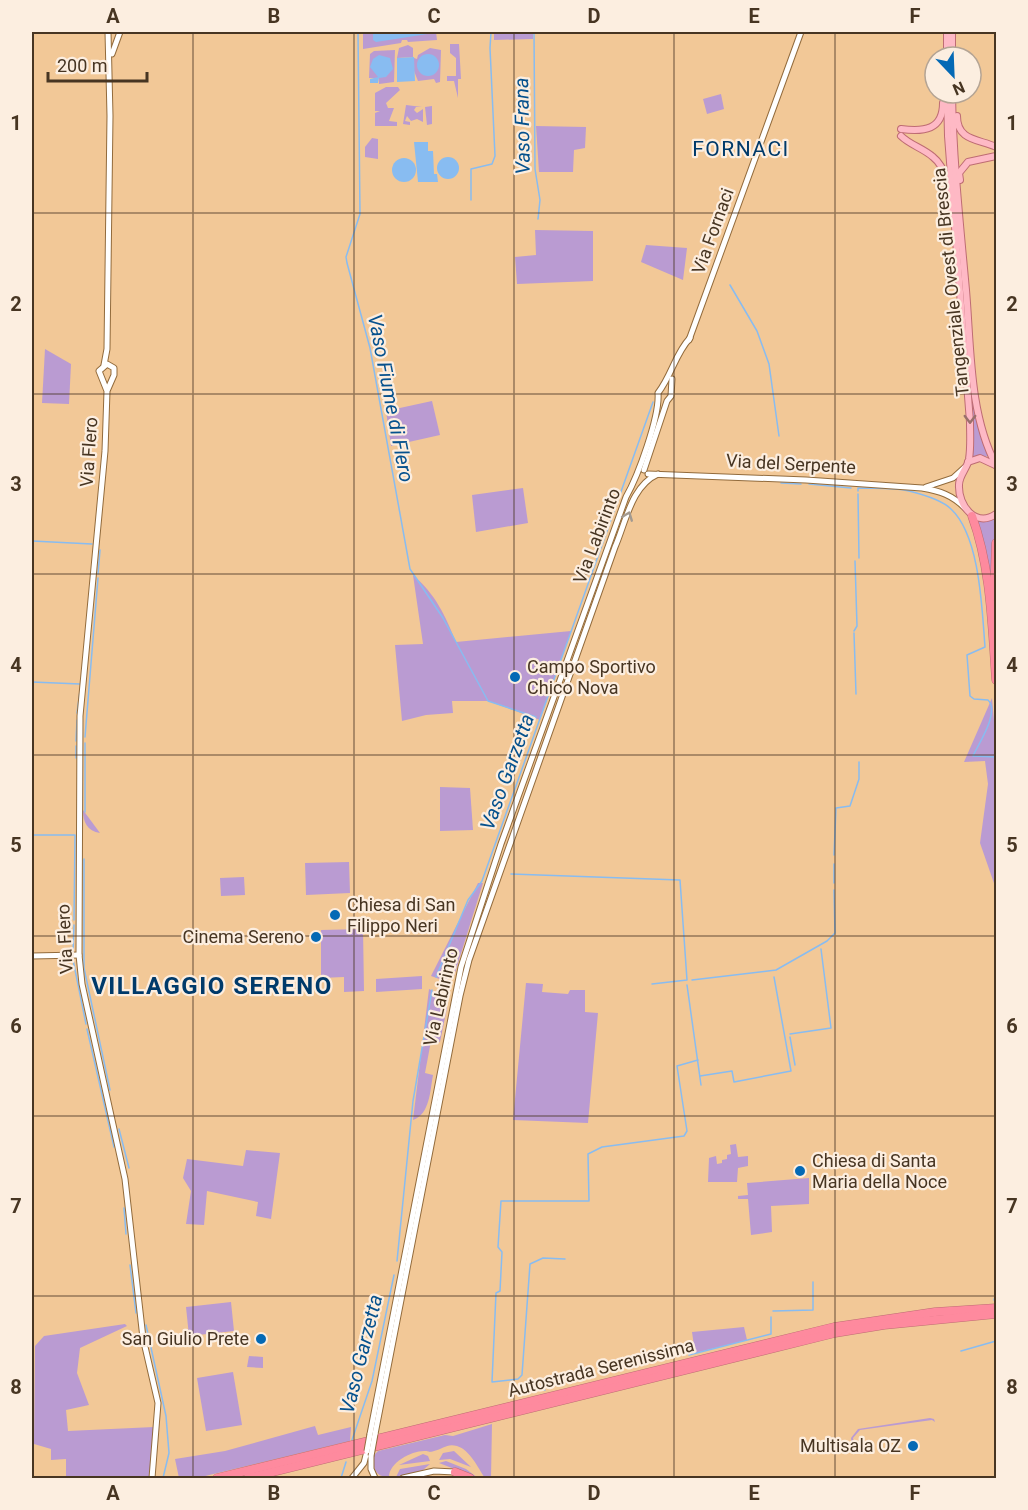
<svg xmlns="http://www.w3.org/2000/svg" width="1028" height="1510" font-family="Roboto,sans-serif">
<style>
.green{fill:#ba9bd2}
.water{fill:#88bcf1}
.lines{fill:none;stroke-linecap:round;stroke-linejoin:round}
.stream{stroke:#88bcf1;stroke-width:1.5}
.secondary-casing{stroke:#926b3c;stroke-width:7}
.primary-casing{stroke:#be6c73;stroke-width:8}
.highway-casing{stroke:#be6c73;stroke-width:9}
.secondary{stroke:#fff;stroke-width:5}
.primary{stroke:#feb9c5;stroke-width:6}
.highway{stroke:#fe8a9e;stroke-width:8}
.secondary-bridge-casing{stroke:#926b3c;stroke-width:7;stroke-linecap:butt}
.secondary-bridge{stroke:#fff;stroke-width:5}
.oneway{stroke:#99706b}
.oneway2{stroke:#a39a90}
.grid{fill:none;stroke:#473522;stroke-width:1.5;stroke-opacity:0.55}
.poi-dot{fill:#0469b5;stroke:#fceee0;stroke-width:2}
.labels{text-anchor:middle;stroke-width:4.5;stroke-linejoin:round;paint-order:stroke}
.street-label{font-size:18px;fill:#473522;stroke:#fceee0}
.poi-label{font-size:18px;fill:#473522;stroke:#fceee0;text-anchor:start}
.water-label{font-size:20px;font-style:italic;fill:#06518d;stroke:#fceee0}
.quarter-label{font-size:21px;letter-spacing:1.5px;fill:#003a6a;stroke:#fceee0}
.district-label{font-size:24px;font-weight:bold;letter-spacing:1.5px;fill:#003a6a;stroke:#fceee0}
.neatline{fill:none;stroke:#473522;stroke-width:2}
.grid-label{font-size:20px;text-anchor:middle;font-weight:bold;fill:#473522}
</style>
<rect width="100%" height="100%" fill="#f2c897"/>
<g class="green">
<polygon points="363,32 436,32 437,40 408,42 407,40 402,40 401,43 363,49"/>
<polygon points="494,32 533,32 533,39 494,40"/>
<polygon points="450,44 459,44 461,79 458,79 458,98 454,81 447,81 447,76 456,76 456,58 450,53"/>
<polygon points="408,45 413,48 413,57 397,58 399,48"/>
<polygon points="430,48 441,50 440,82 436,83 434,79 418,81 414,71 414,58 417,59 418,55"/>
<polygon points="395,50 394,82 379,84 379,78 369,78 370,54 374,51"/>
<polygon points="386,87 398,87 400,90 386,103 388,108 394,108 389,121 397,122 397,126 375,126 375,113 380,111 375,111 375,93"/>
<polygon points="721,94 724,109 707,114 703,99"/>
<polygon points="406,105 422,107 416,107 414,110 417,113 423,109 423,122 417,119 411,121 407,116 405,121 410,122 410,125 403,124"/>
<polygon points="432,106 432,124 427,125 425,107"/>
<polygon points="536,126 586,127 585,148 574,150 573,172 539,172"/>
<polygon points="372,138 378,139 378,159 365,157 365,147"/>
<polygon points="535,230 593,231 593,281 517,284 515,257 536,255"/>
<polygon points="646,245 687,248 683,280 641,262"/>
<polygon points="45,349 71,364 69,404 42,403"/>
<polygon points="971,381 989,456 973,459 972,456"/>
<polygon points="432,401 440,435 391,446 386,411"/>
<polygon points="523,488 528,523 476,532 472,495"/>
<polygon points="996,519 996,525 991,582 978,521"/>
<path d="M413,575C436,595 445,615 456,642L571,631L540,720L488,701H452L453,713L426,715L402,721L395,645L423,644Z"/>
<polygon points="992,698 996,743 996,889 980,843 988,784 985,761 964,762"/>
<polygon points="440,787 470,788 473,830 440,831"/>
<path d="M83,810L100,833C87,831 83,822 83,810Z"/>
<polygon points="349,862 350,893 306,895 305,863"/>
<polygon points="244,877 245,895 221,896 220,878"/>
<polygon points="478,883 483,883 454,976 445,981 431,976"/>
<polygon points="363,929 364,991 344,992 344,977 321,978 321,930"/>
<polygon points="422,976 422,989 376,992 376,979"/>
<polygon points="526,983 543,984 542,992 568,994 570,990 585,990 585,1012 598,1013 588,1123 513,1120"/>
<path d="M429,989L444,997L447,1008L440,1042L431,1041L425,1073L433,1075C430,1091 430,1114 413,1120Z"/>
<polygon points="736,1144 738,1157 748,1156 748,1166 738,1168 737,1182 708,1182 709,1158 716,1156 717,1164 722,1163 722,1160 727,1159 727,1155 731,1154 730,1145"/>
<polygon points="246,1150 280,1153 271,1219 256,1216 258,1202 207,1191 204,1225 186,1224 191,1191 183,1178 187,1159 243,1166"/>
<polygon points="809,1178 809,1204 771,1206 772,1232 751,1235 748,1199 738,1199 738,1196 748,1195 747,1183"/>
<polygon points="231,1302 234,1331 189,1336 186,1307"/>
<polygon points="125,1324 127,1326 80,1348 77,1373 89,1405 66,1410 68,1431 154,1427 149,1478 66,1478 66,1459 51,1460 51,1449 34,1444 35,1346 44,1336"/>
<polygon points="744,1327 747,1340 695,1353 692,1332"/>
<polygon points="249,1356 263,1357 263,1368 247,1367"/>
<polygon points="233,1372 242,1425 206,1431 197,1378"/>
<polygon points="930,1418 934,1419 935,1422 932,1420 860,1430 853,1438 856,1453 853,1453 851,1438 858,1429"/>
<path d="M492,1424L491,1478H485C478,1468 470,1450 457,1446C447,1443 443,1449 434,1451C427,1453 431,1451 424,1451C411,1451 389,1463 389,1477C375,1477 373,1468 373,1456L378,1451L445,1435L453,1436Z"/>
<polygon points="315,1426 318,1435 351,1427 350,1441 197,1478 179,1478 175,1459 225,1451"/>
<polygon points="454,1451 471,1467 450,1459 439,1460 443,1453"/>
<polygon points="423,1454 428,1456 430,1461 399,1465"/>
<polygon points="446,1461 466,1469 478,1478 439,1463"/>
<polygon points="430,1464 423,1470 396,1477 400,1469"/>
</g>
<g class="water">
<polygon points="373,32 434,32 434,33 376,42 373,40"/>
<circle cx="428" cy="65" r="11"/>
<polygon points="379,55 390,58 393,69 386,77 379,78 378,83 370,83 370,79 378,77 370,67 373,59"/>
<polygon points="414,57 415,81 397,82 397,58"/>
<polygon points="414,142 428,142 428,151 433,151 434,174 437,174 438,182 418,182"/>
<circle cx="448" cy="168" r="11"/>
<circle cx="404" cy="170" r="12"/>
</g>
<g class="lines">
<g class="stream">
<polyline points="358,32 360,214 346,257 347,263 370,348 410,569 443,618 488,701 536,717"/>
<polyline points="534,32 535,169 540,200 538,219"/>
<polyline points="471,200 471,169 492,164 495,156 490,48 491,32"/>
<polyline points="730,285 757,331 769,364 779,436"/>
<polyline points="781,483 801,484"/>
<polyline points="809,484 851,488"/>
<path d="M858,491V488C874,489 893,487 909,491C921,494 942,500 951,509C980,536 982,609 985,647L967,655L970,696L974,699L988,700C1000,712 979,743 973,756L996,757"/>
<polyline points="858,494 859,558"/>
<polyline points="32,541 92,544"/>
<polyline points="98,574 100,550"/>
<polyline points="854,631 857,626 855,561"/>
<polyline points="854,633 856,694"/>
<polyline points="32,682 80,684"/>
<polyline points="77,713 80,691"/>
<polyline points="85,737 98,578"/>
<polyline points="76,741 77,720"/>
<polyline points="85,743 85,812"/>
<polyline points="76,758 76,746"/>
<polyline points="32,835 75,835 74,920"/>
<polyline points="834,855 836,808 850,806 859,779 859,762"/>
<polyline points="84,859 84,968 110,1090"/>
<polyline points="511,874 680,880 687,980 652,984"/>
<polyline points="834,883 834,864"/>
<polyline points="73,952 74,925"/>
<polyline points="73,960 86,1024"/>
<polyline points="436,977 468,900 482,881 653,402"/>
<polyline points="692,980 776,970 827,941 835,933 834,890"/>
<polyline points="687,985 701,1085"/>
<polyline points="87,1029 114,1147"/>
<polyline points="790,1034 831,1028 821,949"/>
<polyline points="790,1037 795,1065"/>
<polyline points="700,1076 732,1071 734,1082 791,1071 774,977"/>
<polyline points="119,1129 129,1168"/>
<polyline points="124,1208 126,1234"/>
<polyline points="565,1259 543,1258 530,1264 522,1375 518,1379 492,1382 496,1293 500,1291 502,1252 498,1247 501,1201 589,1201 588,1154 602,1147 684,1136 687,1131 677,1066 698,1060"/>
<polyline points="397,1261 413,1101 432,990"/>
<polyline points="130,1265 136,1313"/>
<polyline points="994,1300 996,1293"/>
<polyline points="773,1311 813,1310 813,1282"/>
<polyline points="146,1325 166,1416 169,1453 163,1478"/>
<polyline points="961,1351 996,1341"/>
<polyline points="689,1355 771,1334 771,1317"/>
<polyline points="531,1389 545,1390"/>
<polyline points="352,1440 372,1381 394,1275"/>
<polyline points="341,1478 346,1462"/>
</g>
<g class="secondary-casing">
<g id="secondary">
<polyline points="112,54 120,32"/>
<polyline points="689,340 801,32"/>
<polyline points="104,365 107,349 110,116 108,32"/>
<polyline points="107,391 99,371 107,364 114,368 114,375 107,391 105,451 80,716 79,955 82,984 125,1179 143,1338 158,1403 152,1478"/>
<polyline points="644,470 667,401 671,396 672,379"/>
<path d="M648,474L806,480L922,488C940,491 952,495 965,508"/>
<polyline points="926,487 953,478 964,468"/>
<polyline points="32,956 79,955"/>
<path d="M370,1434L461,967L501,844L626,497C638,476 660,416 658,393C672,375 675,354 690,338"/>
<path d="M375,1434L460,996L469,960L615,547C626,522 631,486 658,474"/>
<polyline points="371,1456 371,1469 375,1478"/>
<polyline points="352,1478 364,1463 367,1451"/>
<polyline points="403,1478 434,1471 455,1472"/>
</g>
</g>
<g class="primary-casing">
<g id="primary">
<polyline points="947,57 947,32"/>
<polyline points="952,57 952,32"/>
<path d="M947,93L948,136L970,422C970,434 971,447 969,459C967,469 959,475 959,485C958,506 976,528 996,514"/>
<path d="M952,93C953,159 960,224 966,290C971,347 969,414 996,465"/>
<path d="M957,116C957,141 979,139 996,147"/>
<path d="M901,129C924,132 943,130 943,103"/>
<path d="M901,136C910,145 923,148 933,157C951,171 948,201 950,221"/>
<polyline points="960,180 959,173 968,162 996,156"/>
<polyline points="968,462 980,458 995,465"/>
</g>
</g>
<g class="highway-casing">
<g id="highway">
<path d="M972,516C991,568 992,626 996,680"/>
<polyline points="994,596 996,543"/>
<polyline points="455,1472 470,1478"/>
<polyline points="217,1478 834,1327 935,1312 996,1308"/>
<polyline points="248,1478 835,1333 884,1325 996,1314"/>
</g>
</g>
<use href="#secondary" class="secondary"/>
<use href="#primary" class="primary"/>
<use href="#highway" class="highway"/>
<g class="secondary-bridge-casing">
<g id="secondary-bridge">
<polyline points="367,1451 370,1434"/>
<polyline points="371,1456 375,1434"/>
</g>
</g>
<use href="#secondary-bridge" class="secondary-bridge"/>
</g>
<defs><path id="oneway-chevron" d="M-2-3.5L2.5 0L-2 3.5" fill="none" stroke-width="1.6" stroke-linecap="round" stroke-linejoin="round" transform="scale(1.5)"/></defs>
<use class="oneway" href="#oneway-chevron" transform="translate(970 419) rotate(90)"/>
<use class="oneway2" href="#oneway-chevron" transform="translate(628 516) rotate(-69)"/>
<path class="grid" d="M193,32V1478M354,32V1478M514,32V1478M674,32V1478M835,32V1478M32,213H996M32,394H996M32,574H996M32,755H996M32,936H996M32,1116H996M32,1296H996"/>
<g class="poi-dot">
<circle cx="515" cy="677" r="6"/>
<circle cx="335" cy="915" r="6"/>
<circle cx="316" cy="937" r="6"/>
<circle cx="800" cy="1171" r="6"/>
<circle cx="261" cy="1339" r="6"/>
<circle cx="913" cy="1446" r="6"/>
</g>
<g class="labels">
<g class="street-label">
<text transform="translate(713 231) rotate(-70)" y="6">Via Fornaci</text>
<text transform="translate(951 282) rotate(-96)" y="6">Tangenziale Ovest di Brescia</text>
<text transform="translate(89 452) rotate(-86)" y="6">Via Flero</text>
<text transform="translate(791 464) rotate(3)" y="6">Via del Serpente</text>
<text transform="translate(597 536) rotate(-69)" y="6">Via Labirinto</text>
<text transform="translate(65 939) rotate(-93)" y="6">Via Flero</text>
<text transform="translate(441 997) rotate(-77)" y="6">Via Labirinto</text>
<text transform="translate(601 1368) rotate(-14)" y="6">Autostrada Serenissima</text>
</g>
<g class="poi-label">
<text x="527" y="673">Campo Sportivo<tspan x="527" dy="21">Chico Nova</tspan></text>
<text x="347" y="911">Chiesa di San<tspan x="347" dy="21">Filippo Neri</tspan></text>
<text x="304" y="943" text-anchor="end">Cinema Sereno</text>
<text x="812" y="1167">Chiesa di Santa<tspan x="812" dy="21">Maria della Noce</tspan></text>
<text x="249" y="1345" text-anchor="end">San Giulio Prete</text>
<text x="901" y="1452" text-anchor="end">Multisala OZ</text>
</g>
<g class="water-label">
<text transform="translate(522 126) rotate(-91)" y="7">Vaso Frana</text>
<text transform="translate(391 398) rotate(79)" y="7">Vaso Fiume di Flero</text>
<text transform="translate(507 772) rotate(-70)" y="7">Vaso Garzetta</text>
<text transform="translate(361 1354) rotate(-76)" y="7">Vaso Garzetta</text>
</g>
<g class="quarter-label">
<text x="741" y="156">FORNACI</text>
</g>
<g class="district-label">
<text x="212" y="994">VILLAGGIO SERENO</text>
</g>
</g>
<rect width="1028" height="1510" fill="none" stroke="#fceee0" stroke-width="66"/>
<g transform="translate(953 75) rotate(157)"><circle r="28" fill="#fceee0" stroke="#b4a494" stroke-width="1.5"/>
<path d="M0-4.5L10 22L0 15L-10 22Z" fill="#0469b5"/>
<text y="-9" font-size="16" font-weight="bold" text-anchor="middle" fill="#473522">N</text>
</g>
<path d="M48 72v9h99v-9" fill="none" stroke="#473522" stroke-width="3"/>
<text x="57" y="72" font-size="18" fill="#473522" stroke="#fceee0" stroke-width="4.5" paint-order="stroke">200 m</text>
<rect x="33" y="33" width="962" height="1444" class="neatline"/>
<g class="grid-label">
<text x="113" y="23">A</text>
<text x="274" y="23">B</text>
<text x="434" y="23">C</text>
<text x="594" y="23">D</text>
<text x="754" y="23">E</text>
<text x="915" y="23">F</text>
<text x="16" y="130">1</text>
<text x="1012" y="130">1</text>
<text x="16" y="311">2</text>
<text x="1012" y="311">2</text>
<text x="16" y="491">3</text>
<text x="1012" y="491">3</text>
<text x="16" y="672">4</text>
<text x="1012" y="672">4</text>
<text x="16" y="852">5</text>
<text x="1012" y="852">5</text>
<text x="16" y="1033">6</text>
<text x="1012" y="1033">6</text>
<text x="16" y="1213">7</text>
<text x="1012" y="1213">7</text>
<text x="16" y="1394">8</text>
<text x="1012" y="1394">8</text>
<text x="113" y="1500">A</text>
<text x="274" y="1500">B</text>
<text x="434" y="1500">C</text>
<text x="594" y="1500">D</text>
<text x="754" y="1500">E</text>
<text x="915" y="1500">F</text>
</g>
</svg>
